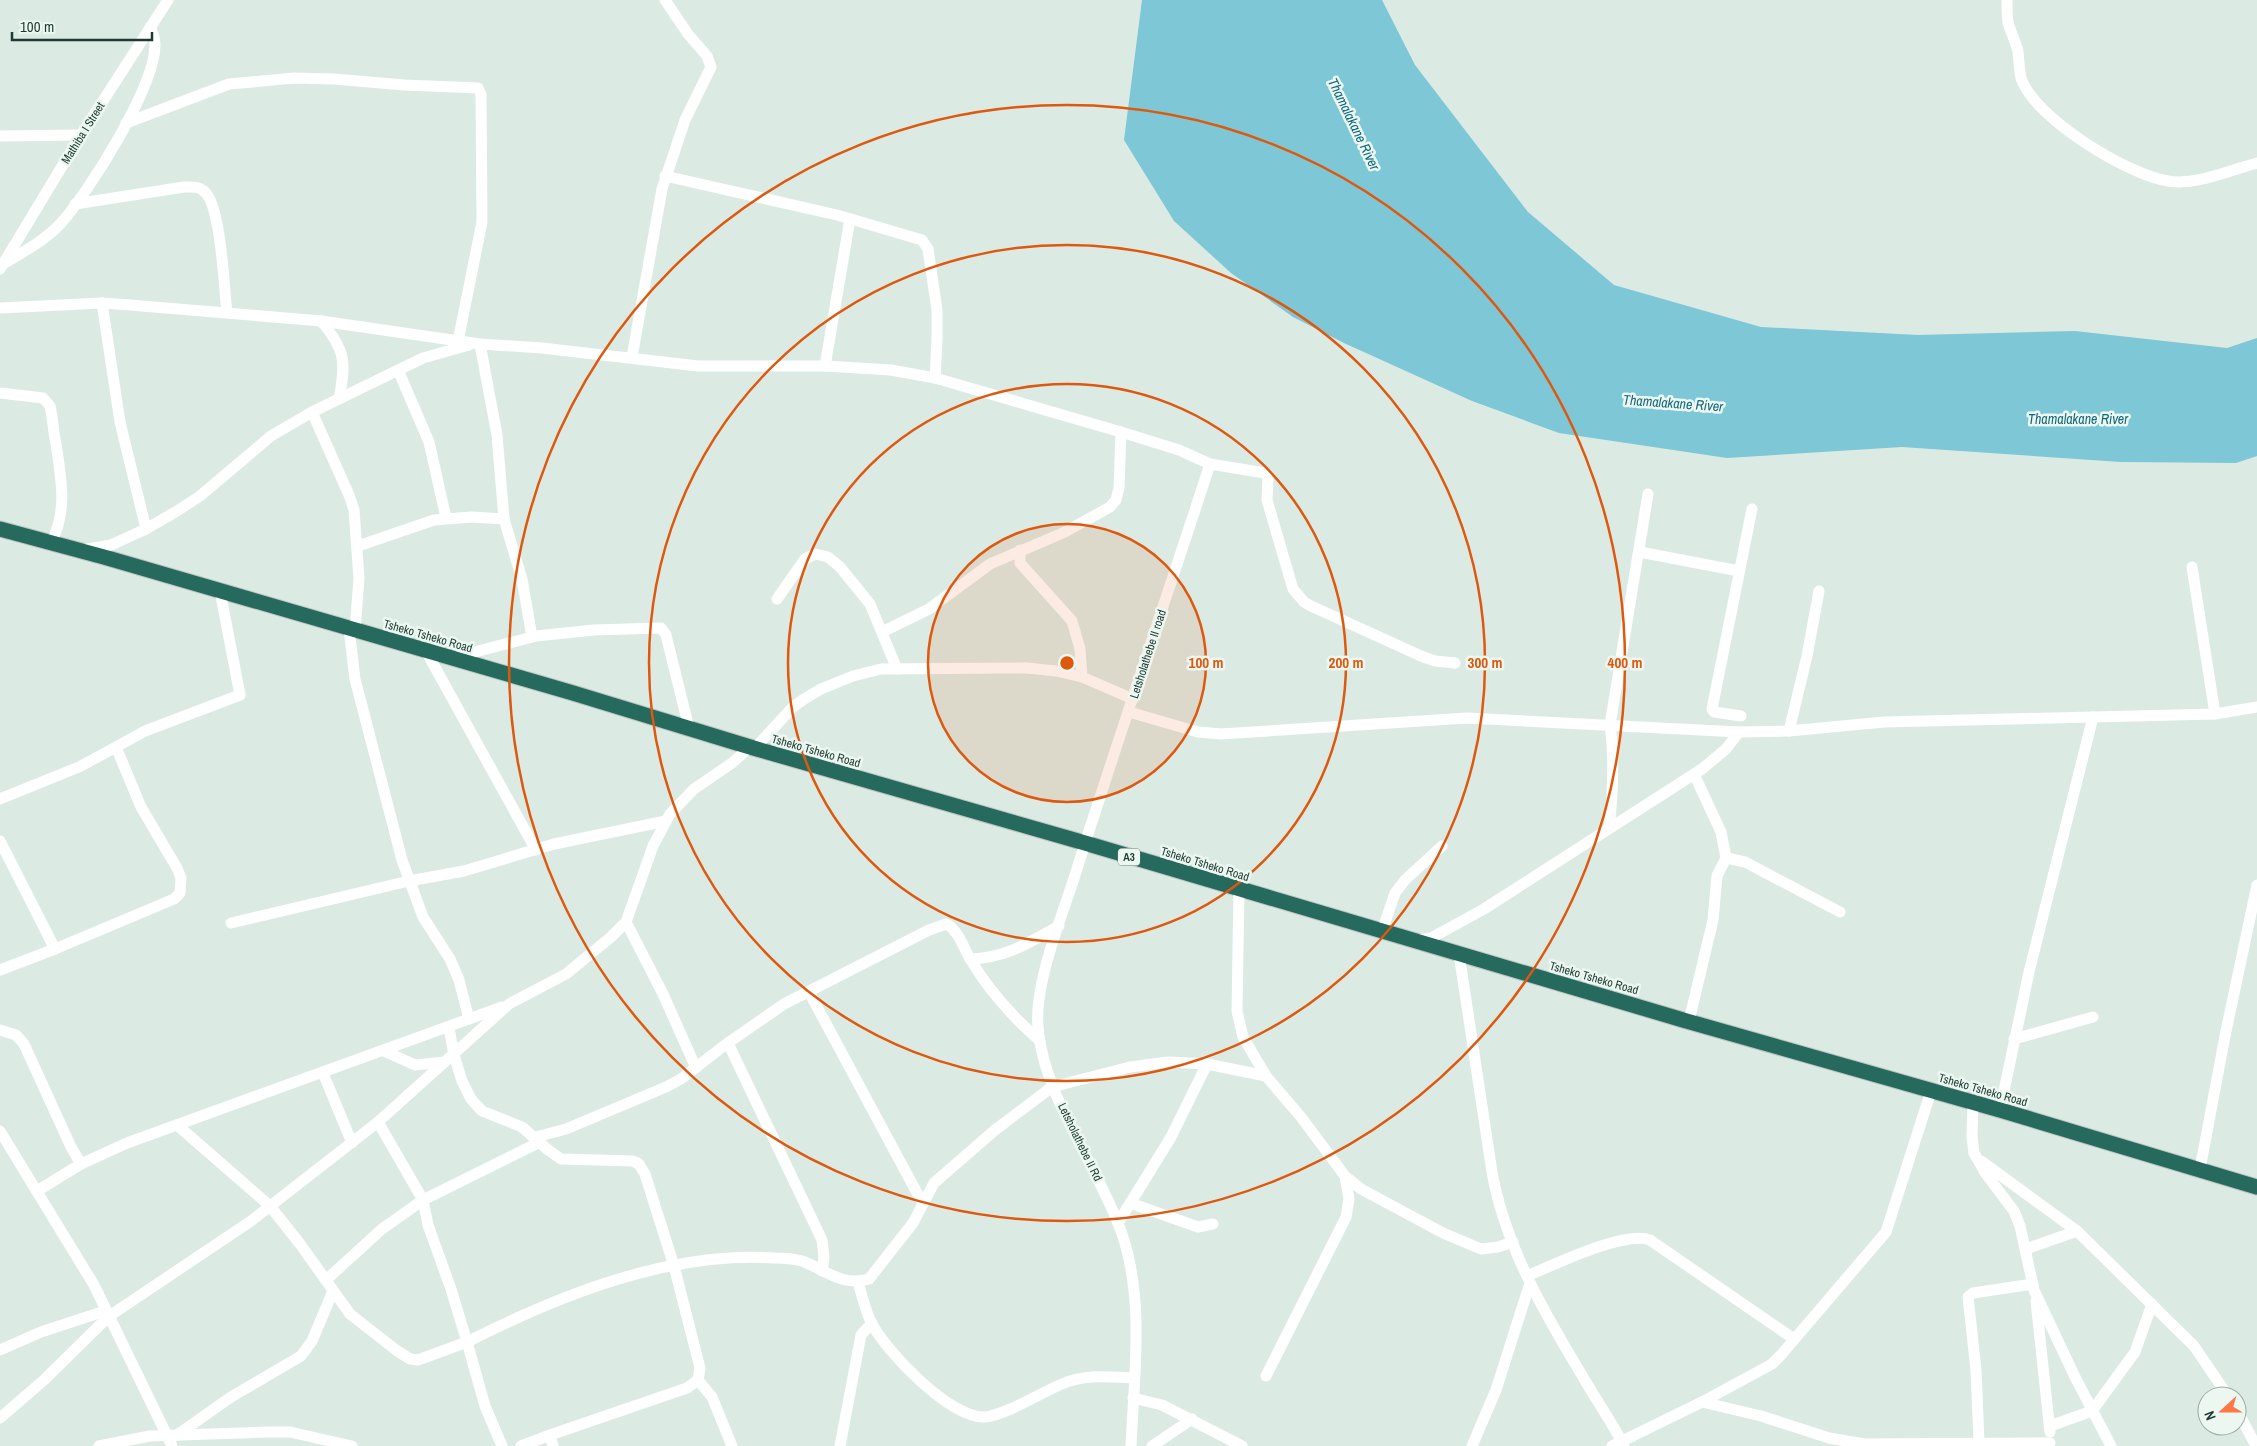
<svg xmlns="http://www.w3.org/2000/svg" width="2257" height="1446" font-family="'Archivo Narrow',sans-serif">
<style>
.water{fill:#7dc7d7}
.lines{fill:none;stroke-linecap:round;stroke-linejoin:round}
.highway-casing{stroke:#bbc4c2;stroke-width:17}
.minor{stroke:#fff;stroke-width:11}
.highway{stroke:#256a5d;stroke-width:15}
.ring{fill:none;stroke:#de580e;stroke-width:2.5}
.labels{text-anchor:middle;stroke-width:5;stroke-linejoin:round;paint-order:stroke}
.shield{fill:#edf7f2;stroke:#5b736c;stroke-width:1}
.shield-label{font-size:11px;font-weight:bold;fill:#1d3b33}
.street-label{font-size:12px;fill:#1d3b33;stroke:#edf7f2}
.water-label{font-size:14px;font-style:italic;fill:#11687c;stroke:#edf7f2}
.centre{fill:#de580e;stroke:#edf7f2;stroke-width:2.5}
.ring-label{font-size:15px;text-anchor:middle;font-weight:bold;fill:#de580e;stroke:#edf7f2;stroke-width:5;stroke-linejoin:round;paint-order:stroke}
</style>
<rect width="100%" height="100%" fill="#dceae4"/>
<polygon class="water" points="1142,0 1382,0 1415,65 1528,212 1614,285 1761,327 1918,335 2075,331 2227,348 2257,338 2257,456 2236,463 2121,462 1902,447 1727,458 1559,433 1472,401 1344,343 1293,317 1231,273 1174,221 1124,140"/>
<g class="lines">
<g class="highway-casing">
<polyline id="highway" points="0,529 104,557 573,693 750,747 1085,843 1683,1020 2000,1110 2257,1187"/>
</g>
<g class="minor">
<path d="M2007,0C2007,7 2007,16 2008,23C2011,33 2016,42 2018,52C2019,60 2019,70 2021,78C2034,118 2128,175 2168,181C2196,186 2230,170 2257,163"/>
<polyline points="126,123 229,84 263,81 294,78 334,79 404,85 478,88 481,95 482,222 458,341"/>
<polyline points="0,136 81,135"/>
<polyline points="665,176 837,215 922,240 928,249 937,310 937,340 935,378"/>
<path d="M75,204L184,187C191,187 199,186 205,192C221,207 224,288 227,313"/>
<path d="M3,264C23,252 46,240 62,222C90,190 155,87 155,45C155,39 153,33 150,27"/>
<polyline points="0,269 81,135 168,0"/>
<polyline points="102,303 120,422 146,529"/>
<polyline points="0,308 102,303 130,305 321,321 480,344 542,348 698,366 825,366 891,370 935,378 1121,432 1179,450 1210,464 1265,473 1268,478 1267,500 1293,589 1304,602 1311,606 1421,656 1435,661 1455,663"/>
<path d="M321,321C346,350 346,363 339,399"/>
<polyline points="480,344 497,435 504,519"/>
<polyline points="632,357 662,189 685,120 711,67 707,56 688,34 665,0"/>
<polyline points="825,366 850,219"/>
<polyline points="398,370 429,442 446,518"/>
<path d="M0,393L43,398L50,406C53,418 53,431 56,444C61,478 68,511 51,543"/>
<polyline points="312,412 349,495 354,510 359,578 355,631"/>
<polyline points="358,546 434,520 472,517 504,519 522,579 532,637"/>
<polyline points="81,550 111,545 146,529 177,511 200,496 271,436 312,412 423,358 469,345"/>
<polyline points="1020,550 1020,563 1072,621 1080,649 1082,677"/>
<polyline points="1640,552 1739,571"/>
<polyline points="2192,567 2215,714"/>
<polyline points="777,599 805,559 815,554 828,557 840,567 870,604 897,669"/>
<polyline points="349,629 355,679 402,860 423,917 450,959 459,980 469,1019"/>
<polyline points="882,632 929,609 990,564 1065,532 1110,507 1116,500 1119,488 1121,432"/>
<polyline points="426,651 536,850"/>
<polyline points="452,658 536,636 594,630 661,628 666,635 689,728"/>
<polyline points="1129,712 1198,732 1221,734 1467,718 1739,732 1789,731 1884,722 2215,714 2257,707"/>
<polyline points="1741,716 1714,712 1712,709 1752,509"/>
<polyline points="1789,731 1807,656 1819,591"/>
<polyline points="755,748 793,707 804,699 821,689 853,676 881,669 1027,668 1056,671 1082,677 1133,699"/>
<polyline points="0,799 79,767 116,747"/>
<path d="M1609,828C1613,793 1615,760 1610,725L1648,494"/>
<polyline points="0,841 55,949"/>
<polyline points="1726,858 1745,862 1840,912"/>
<polyline points="1239,890 1237,1011 1243,1037 1266,1076 1301,1117 1345,1176 1361,1189 1443,1233 1481,1249 1498,1247 1513,1242"/>
<polyline points="626,922 663,994 696,1068"/>
<polyline points="231,923 409,881 464,871 554,844 666,821"/>
<polyline points="1382,931 1395,893 1405,880 1442,846"/>
<polyline points="1418,940 1431,938 1484,909 1702,769 1726,749 1739,732"/>
<path d="M1459,954L1492,1172C1505,1246 1545,1314 1583,1377C1596,1400 1612,1422 1624,1446"/>
<path d="M970,959C1006,958 1028,943 1059,926"/>
<polyline points="0,970 55,949 174,899 180,893 181,878 177,868 141,807 116,747 145,731 240,695 220,591"/>
<polyline points="809,992 923,1204"/>
<polyline points="1689,1021 1713,920 1717,876 1726,858 1721,832 1694,774"/>
<polyline points="449,1028 454,1055 462,1081 471,1099 482,1111 522,1127 547,1149 561,1159 633,1161 639,1164 645,1174 674,1266 700,1368 698,1380 687,1388 550,1435 553,1446"/>
<polyline points="0,1030 16,1035 24,1044 71,1147 81,1164 127,1143 502,1007"/>
<polyline points="2014,1039 2093,1017"/>
<polyline points="728,1043 822,1240 824,1257 822,1271"/>
<polyline points="384,1051 415,1065 445,1062"/>
<polyline points="323,1073 352,1143"/>
<polyline points="1973,1102 1972,1137 1974,1153 1986,1174 2014,1211 2020,1226 2034,1290 2075,1377 2111,1446"/>
<polyline points="2000,1110 2029,972 2093,717"/>
<polyline points="177,1125 270,1206 300,1244 350,1314 396,1350 410,1359 418,1360 467,1342 451,1289 428,1225 423,1200 378,1122"/>
<polyline points="0,1131 94,1285 172,1446"/>
<path d="M536,1137L566,1129L666,1087L681,1079L725,1045L784,1004L929,930L946,924C959,930 964,950 972,962C990,992 1013,1017 1040,1041"/>
<polyline points="1981,1161 2077,1231 2194,1346 2228,1396"/>
<polyline points="2200,1169 2225,1036 2257,885"/>
<polyline points="37,1191 81,1164"/>
<polyline points="1130,1203 1198,1227 1213,1224"/>
<polyline points="1118,1223 1171,1137 1207,1064"/>
<polyline points="2026,1249 2077,1231"/>
<path d="M1527,1276C1554,1265 1625,1230 1650,1240L1794,1339"/>
<polyline points="326,1280 382,1229 423,1200 540,1142"/>
<path d="M858,1282C862,1295 865,1310 871,1322C886,1352 951,1419 985,1417C1006,1415 1042,1392 1062,1384C1085,1374 1109,1377 1134,1378"/>
<polyline points="2036,1301 2050,1432"/>
<polyline points="0,1350 41,1332 105,1311"/>
<polyline points="1266,1376 1346,1217 1349,1199 1345,1176"/>
<polyline points="698,1380 712,1397 732,1446"/>
<polyline points="1133,1398 1162,1405 1242,1446"/>
<polyline points="1702,1402 1761,1416 1829,1438 1864,1444 2050,1443"/>
<polyline points="2237,1410 2256,1446"/>
<polyline points="0,1418 44,1380 108,1317 251,1221 378,1122 509,1004 566,974 611,937 626,922 653,846 670,814 694,789 732,763 750,747"/>
<polyline points="2050,1426 2092,1411 2135,1352 2152,1304"/>
<polyline points="177,1435 231,1397 301,1356 312,1341 333,1291"/>
<polyline points="1979,1442 1976,1370 1968,1297 1973,1293 2033,1284"/>
<polyline points="99,1446 150,1436 268,1432 290,1432 352,1446"/>
<path d="M502,1446L485,1406L467,1342C560,1295 669,1251 775,1258C784,1258 794,1259 802,1261C826,1270 842,1287 869,1279L913,1223L934,1183L995,1130L1052,1087L1130,1067L1169,1062L1207,1064L1266,1076"/>
<polyline points="521,1446 550,1435"/>
<polyline points="840,1446 861,1335 872,1323"/>
<path d="M1131,1446C1134,1376 1145,1298 1121,1231C1097,1164 1043,1096 1038,1026C1034,983 1063,914 1076,872C1119,735 1166,600 1210,464"/>
<polyline points="1152,1446 1192,1419"/>
<polyline points="1472,1446 1496,1390 1530,1283"/>
<polyline points="1612,1446 1702,1402 1772,1364 1781,1355 1886,1232 1931,1091"/>
</g>
<use href="#highway" class="highway"/>
</g>
<circle cx="1067" cy="663" r="139" fill="#de580e" fill-opacity=".12"/>
<g class="ring">
<circle cx="1067" cy="663" r="139"/>
<circle cx="1067" cy="663" r="279"/>
<circle cx="1067" cy="663" r="418"/>
<circle cx="1067" cy="663" r="558"/>
</g>
<g class="labels">
<rect class="shield" x="1118" y="848.5" width="22" height="17" rx="4"/>
<g class="shield-label">
<text x="1129" y="861">A3</text>
</g>
<g class="street-label">
<text transform="translate(83 133) rotate(-58)" y="4">Mathiba I Street</text>
<text transform="translate(428 636) rotate(16)" y="4">Tsheko Tsheko Road</text>
<text transform="translate(1148 654) rotate(-72)" y="4">Letsholathebe II road</text>
<text transform="translate(816 751) rotate(16)" y="4">Tsheko Tsheko Road</text>
<text transform="translate(1205 864) rotate(17)" y="4">Tsheko Tsheko Road</text>
<text transform="translate(1594 978) rotate(16)" y="4">Tsheko Tsheko Road</text>
<text transform="translate(1983 1090) rotate(16)" y="4">Tsheko Tsheko Road</text>
<text transform="translate(1080 1142) rotate(64)" y="4">Letsholathebe II Rd</text>
</g>
<g class="water-label">
<text transform="translate(1354 124) rotate(64)" y="5">Thamalakane River</text>
<text transform="translate(1673 403) rotate(4)" y="5">Thamalakane River</text>
<text x="2078" y="424">Thamalakane River</text>
</g>
</g>
<circle cx="1067" cy="663" r="8" class="centre"/>
<g class="ring-label">
<text x="1206" y="668">100 m</text>
<text x="1346" y="668">200 m</text>
<text x="1485" y="668">300 m</text>
<text x="1625" y="668">400 m</text>
</g>
<g transform="translate(2222 1411) rotate(249)"><circle r="24" fill="#edf7f2" stroke="#9aaca6"/>
<path d="M0-4L9 19L0 12L-9 19Z" fill="#ff7745"/>
<text y="-8" font-size="14" font-weight="bold" text-anchor="middle" fill="#1d3b33">N</text>
</g>
<path d="M12 32v8h140v-8" fill="none" stroke="#1d3b33" stroke-width="2.5"/>
<text x="20" y="32" font-size="15" fill="#1d3b33" stroke="#edf7f2" stroke-width="4" paint-order="stroke">100 m</text>
</svg>
